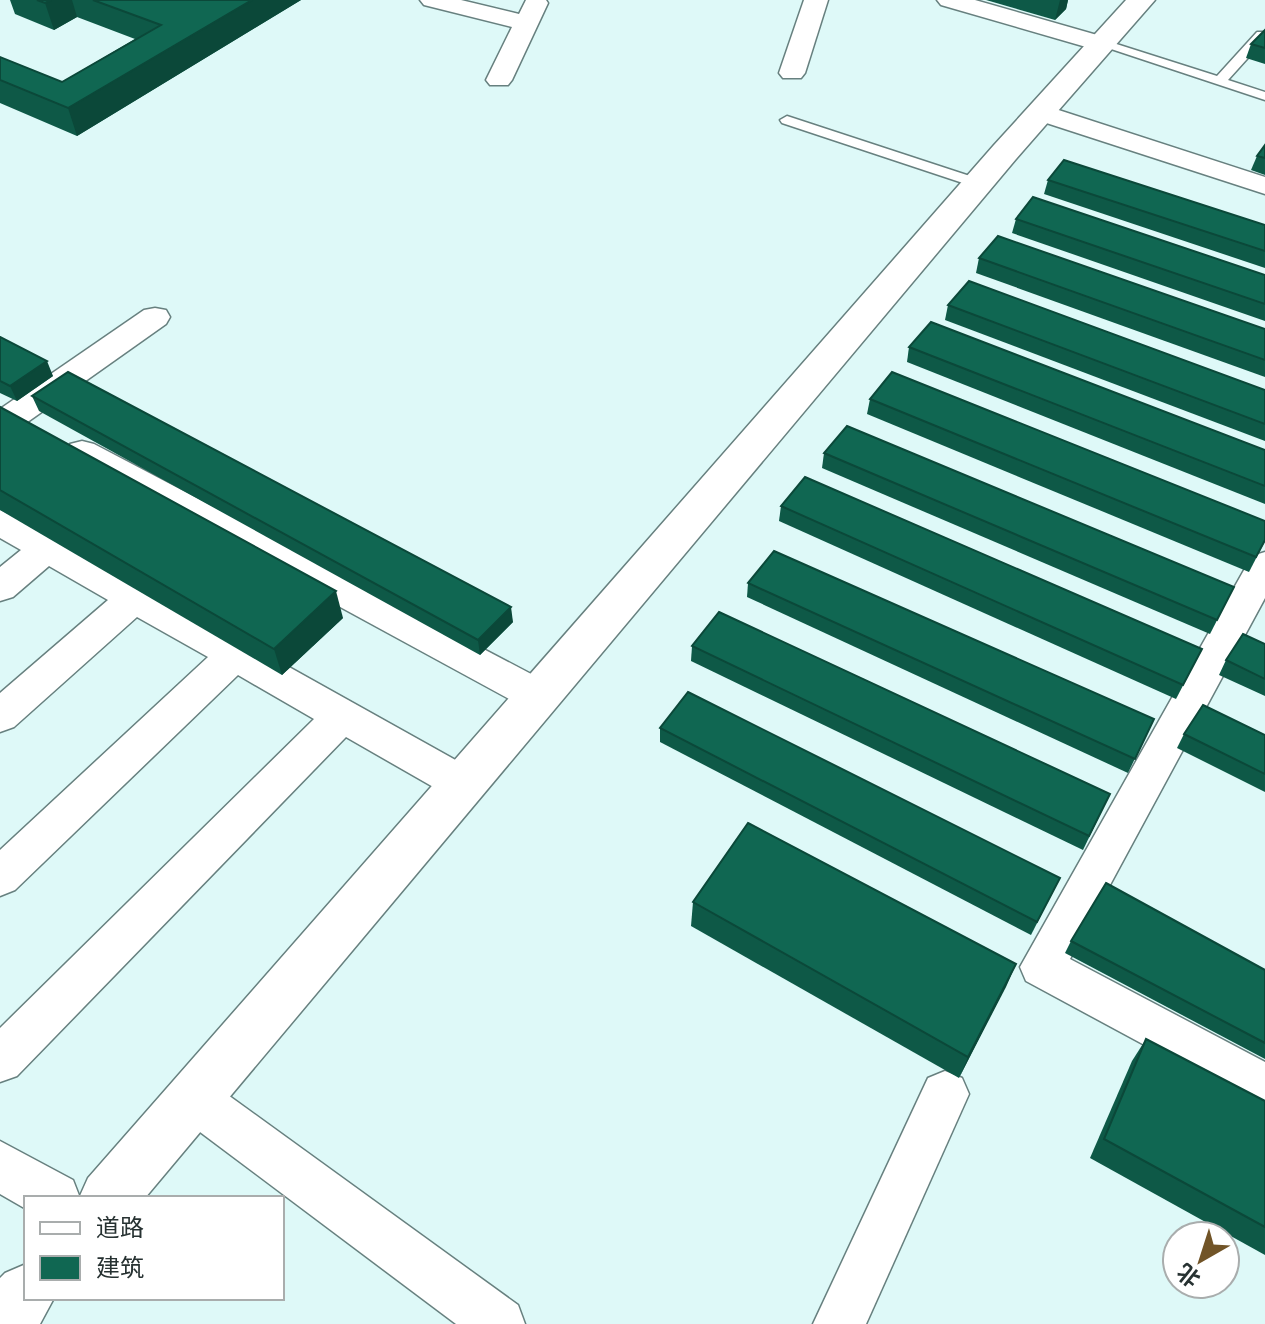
<svg xmlns="http://www.w3.org/2000/svg" width="1265" height="1324" font-family="Manrope,'Noto Sans SC',sans-serif">
<style>
.lines{fill:none;stroke-linecap:round;stroke-linejoin:round}
.lane-casing{stroke:#67807f;stroke-width:3}
.street-casing{stroke:#67807f;stroke-width:3}
.secondary-casing{stroke:#67807f;stroke-width:3}
.lane{fill:#fff;fill-rule:evenodd}
.street{fill:#fff;fill-rule:evenodd}
.secondary{fill:#fff;fill-rule:evenodd}
.wall{fill:#0e5947}
.shaded-wall{fill:#0b4839}
.building{fill:#106752;stroke:#0b4839;stroke-width:2}
</style>
<rect width="100%" height="100%" fill="#def9f8"/>
<g class="lines">
<g class="lane-casing">
<g id="lane">
<polygon points="1257,32 1265,32 1265,39 1228,80 1265,92 1265,100 1096,44 1107,41 1217,76"/>
<polygon points="787,116 982,180 984,183 977,187 972,186 782,123 780,120"/>
</g>
</g>
<g class="street-casing">
<g id="street">
<polygon points="420,0 461,0 519,14 526,0 546,0 548,3 512,80 508,85 490,85 486,80 512,27 424,5"/>
<polygon points="804,0 828,0 805,73 801,78 783,78 779,73"/>
<polygon points="937,0 975,0 1111,39 1114,44 1111,49 1093,49 941,5"/>
<polygon points="1040,104 1265,177 1265,194 1031,118 1027,112 1031,106"/>
<polygon points="155,308 166,310 170,317 166,324 12,433 0,436 0,409 144,310"/>
<polygon points="82,441 94,444 552,685 557,696 552,707 538,711 524,707 70,460 65,452 70,444"/>
<polygon points="0,510 60,539 477,772 483,784 477,796 463,801 449,796 346,737 17,1076 0,1082 0,1028 314,719 238,675 15,890 0,896 0,850 208,657 137,617 14,727 0,732 0,693 108,600 49,566 13,597 0,601 0,567 21,550 0,538"/>
<polygon points="1265,552 1265,598 1070,959 1265,1062 1265,1110 1026,981 1020,967 1252,556"/>
<polygon points="945,1071 962,1078 969,1094 866,1324 813,1324 928,1078"/>
<polygon points="193,1075 210,1082 518,1305 525,1324 456,1324 176,1114 169,1098 176,1082"/>
<polygon points="0,1141 73,1180 80,1198 26,1198 26,1209 0,1194"/>
</g>
</g>
<g class="secondary-casing">
<g id="secondary">
<polygon points="1126,0 1155,0 1016,159 145,1198 79,1198 88,1178 994,145"/>
<polygon points="26,1264 26,1298 54,1298 40,1324 0,1324 0,1278 5,1273"/>
</g>
</g>
<use href="#lane" class="lane"/>
<use href="#street" class="street"/>
<use href="#secondary" class="secondary"/>
</g>
<g class="wall">
<polygon points="10,0 301,0 77,136 0,103 0,57 62,82 135,39 77,17 54,30 15,14"/>
<polygon points="986,0 1068,0 1066,9 1055,20"/>
<polygon points="1265,30 1265,64 1246,58 1251,44"/>
<polygon points="1265,145 1265,175 1251,170 1257,156"/>
<polygon points="1048,180 1265,225 1265,268 1044,194"/>
<polygon points="1016,219 1265,275 1265,321 1012,233"/>
<polygon points="979,258 1265,329 1265,377 976,273"/>
<polygon points="948,305 1265,390 1265,441 945,320"/>
<polygon points="0,337 53,376 17,401 0,393"/>
<polygon points="909,347 1265,450 1265,504 907,362"/>
<polygon points="32,396 513,622 480,655 39,411"/>
<polygon points="870,399 1265,541 1249,572 867,414"/>
<polygon points="0,407 343,618 282,675 0,510"/>
<polygon points="824,453 1234,587 1210,634 822,468"/>
<polygon points="781,506 1202,649 1176,699 779,521"/>
<polygon points="748,583 1154,719 1128,773 747,597"/>
<polygon points="1265,644 1265,696 1219,675 1226,660"/>
<polygon points="692,646 1110,794 1083,850 691,661"/>
<polygon points="660,728 1060,878 1031,935 660,742"/>
<polygon points="1184,734 1265,735 1265,792 1177,748"/>
<polygon points="693,902 1016,964 959,1078 691,926"/>
<polygon points="1071,941 1265,970 1265,1059 1065,953"/>
<polygon points="1146,1039 1265,1101 1265,1255 1090,1158 1132,1061"/>
</g>
<g class="shaded-wall">
<polygon points="51,0 72,0 77,17 54,30 45,3"/>
<polygon points="252,0 301,0 77,136 68,108"/>
<polygon points="1060,0 1068,0 1066,9 1055,20"/>
<polygon points="47,361 53,376 17,401 10,386"/>
<polygon points="336,591 343,618 282,675 274,649"/>
<polygon points="511,607 513,622 480,655 478,640"/>
<polygon points="1016,964 1006,987 959,1078 968,1057"/>
</g>
<g class="building">
<polygon points="37,0 51,0 45,3"/>
<polygon points="93,0 252,0 68,108 0,80 0,57 62,82 161,25"/>
<polygon points="1265,30 1265,48 1251,44"/>
<polygon points="1265,145 1265,158 1257,156"/>
<polygon points="1064,160 1265,225 1265,251 1048,180"/>
<polygon points="1033,197 1265,275 1265,304 1016,219"/>
<polygon points="998,236 1265,329 1265,360 979,258"/>
<polygon points="969,281 1265,390 1265,424 948,305"/>
<polygon points="931,322 1265,450 1265,486 909,347"/>
<polygon points="0,337 47,361 10,386 0,381"/>
<polygon points="68,372 511,607 478,640 32,396"/>
<polygon points="892,372 1265,521 1265,540 1256,557 870,399"/>
<polygon points="0,407 336,591 274,649 0,490"/>
<polygon points="847,426 1234,587 1217,620 824,453"/>
<polygon points="805,477 1202,649 1183,685 781,506"/>
<polygon points="774,551 1154,719 1135,759 748,583"/>
<polygon points="719,612 1110,794 1089,836 692,646"/>
<polygon points="1243,634 1265,644 1265,679 1226,660"/>
<polygon points="688,692 1060,878 1037,922 660,728"/>
<polygon points="1203,705 1265,735 1265,774 1184,734"/>
<polygon points="748,823 1016,964 968,1057 693,902"/>
<polygon points="1106,883 1265,970 1265,1043 1071,941"/>
<polygon points="1146,1039 1265,1101 1265,1227 1104,1139"/>
</g>
<rect x="24" y="1196" width="260" height="104" fill="#ffffff" stroke="#a9adad" stroke-width="2"/>
<rect x="40" y="1222" width="40" height="12" fill="#ffffff" stroke="#a9adad" stroke-width="2"/>
<text x="96" y="1236" font-size="24" fill="#273232">道路</text>
<rect x="40" y="1256" width="40" height="24" fill="#106752" stroke="#a9adad" stroke-width="2"/>
<text x="96" y="1276" font-size="24" fill="#273232">建筑</text>
<g transform="translate(1201 1260) rotate(219)"><circle r="38" fill="#ffffff" stroke="#a9adad" stroke-width="2"/>
<path d="M0-6L14 30L0 20L-14 30Z" fill="#715427"/>
<text y="-12" font-size="22" font-weight="bold" text-anchor="middle" fill="#273232">北</text>
</g>
</svg>
